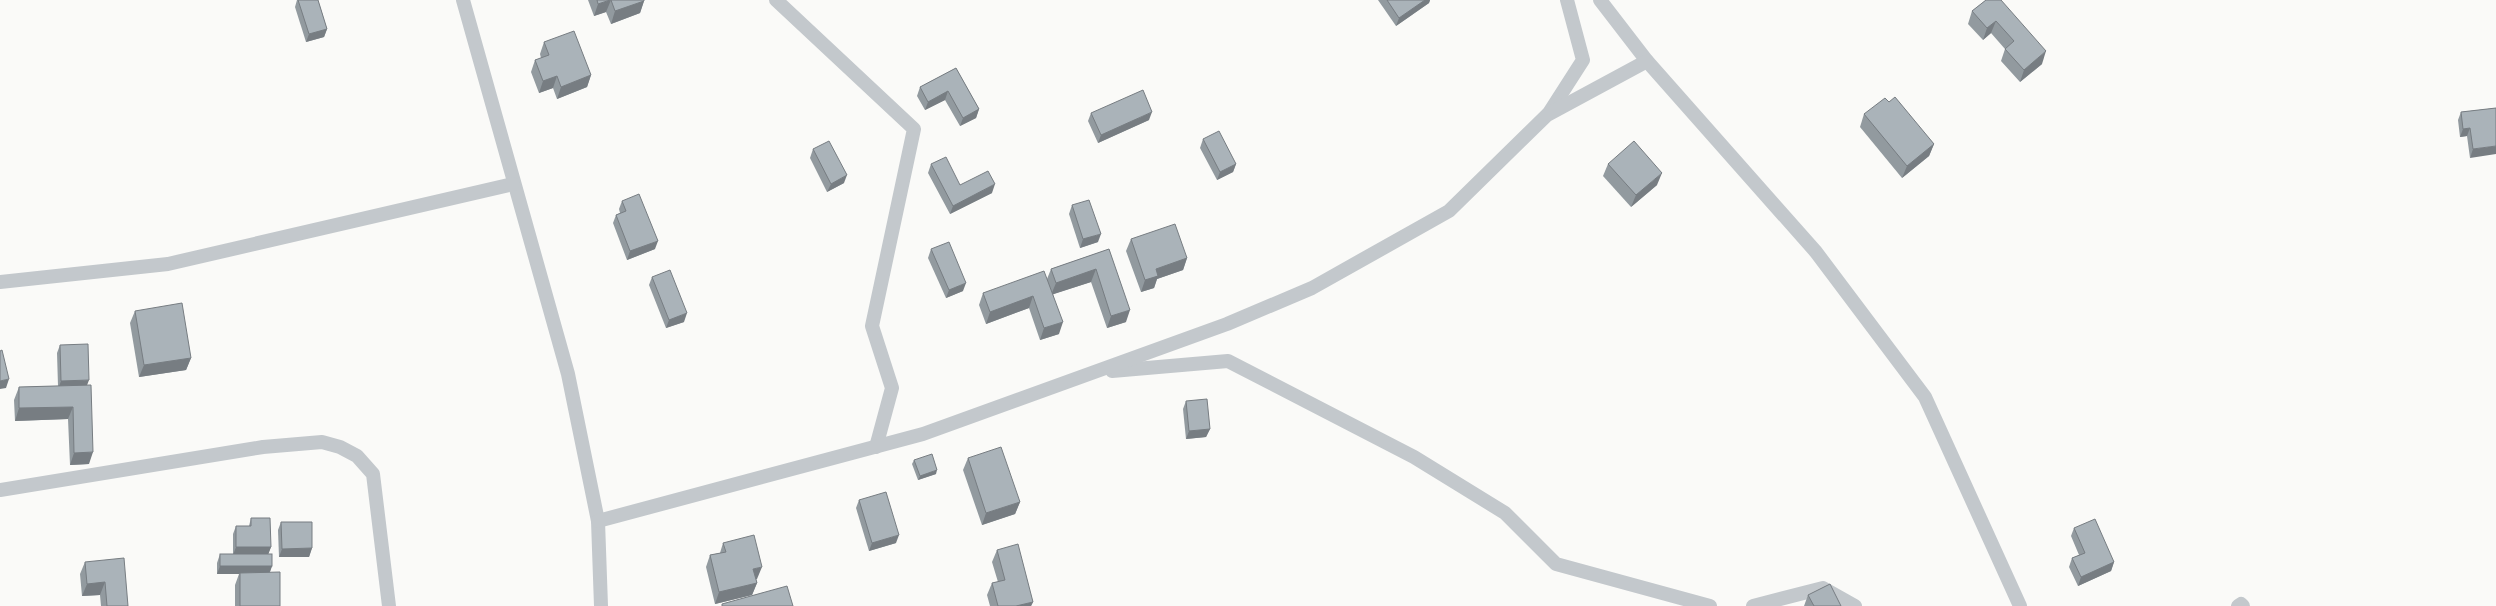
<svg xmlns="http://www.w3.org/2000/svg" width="2496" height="606" font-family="'Archivo Narrow',sans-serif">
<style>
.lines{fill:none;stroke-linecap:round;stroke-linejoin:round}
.street{stroke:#c3c8cc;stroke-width:14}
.wall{fill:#929a9f}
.shaded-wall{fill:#777d82}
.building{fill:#aab3b9;stroke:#777d82}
</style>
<rect width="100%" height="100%" fill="#fafaf8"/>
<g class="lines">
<g class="street">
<polyline points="463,0 568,374 598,521 601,606"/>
<polyline points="776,0 914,129 872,326 892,388 876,447"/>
<polyline points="1600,0 1647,61 1816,252 1925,397 2020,606"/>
<polyline points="1549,113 1583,60 1567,0"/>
<polyline points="0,282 168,264 513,184"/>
<polyline points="1112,371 1228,361 1414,457 1505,513 1556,564 1710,606"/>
<polyline points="0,490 263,447 322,442 340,447 357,456 373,474 389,606"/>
<polyline points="598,521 923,434 1227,324 1312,288 1449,211 1547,115 1647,61"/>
<polyline points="1753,606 1823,588 1855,606"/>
<polyline points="2238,606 2241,604 2243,606"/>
</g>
</g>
<g class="wall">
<polygon points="297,0 318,0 327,29 324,37 306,42 295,7"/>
<polygon points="588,0 644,0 644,1 640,13 611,24 606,12 594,16"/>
<polygon points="1378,0 1430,0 1429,3 1396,26"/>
<polygon points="1986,0 2042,64 2020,82 2001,61 2005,49 1991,33 1983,40 1968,24 1972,11"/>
<polygon points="544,42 591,75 587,87 557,99 553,88 539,93 531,72 535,60 541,58 540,54"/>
<polygon points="956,68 979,109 976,118 960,126 945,100 925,110 917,96 920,87"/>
<polygon points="1889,102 1934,144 1929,156 1902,178 1860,127 1864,114"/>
<polygon points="2496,108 2470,158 2467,136 2460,137 2458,120 2461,112"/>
<polygon points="1091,113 1149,120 1098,143 1088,121"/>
<polygon points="1203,139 1236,164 1233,172 1217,180 1200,148"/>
<polygon points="813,149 844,183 827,192 810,158"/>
<polygon points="931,164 960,185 992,193 950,214 928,173"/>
<polygon points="1608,164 1657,185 1631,207 1603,176"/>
<polygon points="622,201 655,249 627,260 613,223 616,215 620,213 619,209"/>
<polygon points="1072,205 1098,242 1080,248 1069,214"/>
<polygon points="1131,239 1187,258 1183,270 1157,279 1154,288 1141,292 1126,251"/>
<polygon points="931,249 963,291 946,298 928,258"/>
<polygon points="1109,249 1126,322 1107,328 1091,282 1053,294 1059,334 1040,340 1029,308 986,324 979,305 983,293 1047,279 1051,269"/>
<polygon points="652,277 684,322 666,328 649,285"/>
<polygon points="135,311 191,358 186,370 139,377 130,323"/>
<polygon points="60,345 87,386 89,464 70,465 68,419 15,421 14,400 19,387 58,386 57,353"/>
<polygon points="1186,401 1210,429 1206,437 1186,439 1183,409"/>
<polygon points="968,458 1020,502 1015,514 982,525 963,470"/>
<polygon points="914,460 936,474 918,480 912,464"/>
<polygon points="859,500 896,543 869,551 856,508"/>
<polygon points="251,518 271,547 268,554 272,566 270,572 280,606 235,606 235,585 239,574 217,574 217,563 220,554 233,554 233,534 236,526 249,526"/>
<polygon points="281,522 312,548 309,557 279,557 278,530"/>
<polygon points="2074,528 2114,562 2111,571 2078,586 2069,567 2072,558 2079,555 2071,536"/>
<polygon points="723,543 757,579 756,579 757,583 752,595 715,604 706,567 710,555 720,553"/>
<polygon points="997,550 1033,602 1031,606 990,606 987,595 992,583 998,582 992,562"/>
<polygon points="85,562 128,606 101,606 100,595 82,596 80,574"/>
<polygon points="1808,595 1841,606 1804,606"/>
</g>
<g class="shaded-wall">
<polygon points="611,0 606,12 594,16 598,4"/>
<polygon points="1425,0 1430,0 1429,3 1396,26 1399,18"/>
<polygon points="644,1 640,13 611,24 615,11"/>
<polygon points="1996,21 1991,33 1983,40 1987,28"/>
<polygon points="327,29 324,37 306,42 309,34"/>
<polygon points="2046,51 2042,64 2020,82 2024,70"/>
<polygon points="591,75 587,87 557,99 561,87"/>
<polygon points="557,76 553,88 539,93 543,81"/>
<polygon points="948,91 945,100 925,110 928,102"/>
<polygon points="979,109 976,118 960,126 963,118"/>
<polygon points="1152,112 1149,120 1098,143 1101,135"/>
<polygon points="2470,128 2467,136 2460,137 2463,129"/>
<polygon points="1934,144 1929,156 1902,178 1907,166"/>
<polygon points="2496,146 2496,154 2470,158 2473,149"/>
<polygon points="1236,164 1233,172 1217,180 1220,172"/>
<polygon points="1662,173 1657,185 1631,207 1636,195"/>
<polygon points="847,175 844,183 827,192 831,184"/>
<polygon points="995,184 992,193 950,214 953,206"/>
<polygon points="1101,234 1098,242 1080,248 1083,239"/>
<polygon points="658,241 655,249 627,260 630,251"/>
<polygon points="1187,258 1183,270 1157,279 1154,288 1141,292 1145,280 1156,269"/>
<polygon points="1096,269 1091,282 1051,295 1056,283"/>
<polygon points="966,283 963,291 946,298 949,290"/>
<polygon points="1033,296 1029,308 986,324 990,312"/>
<polygon points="1130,310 1126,322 1107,328 1111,316"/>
<polygon points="687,313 684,322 666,328 669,320"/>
<polygon points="1063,322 1059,334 1040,340 1044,328"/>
<polygon points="191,358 186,370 139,377 144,365"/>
<polygon points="9,379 6,388 0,389 0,381"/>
<polygon points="89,380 86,388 58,389 61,381"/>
<polygon points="73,407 68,419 15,421 19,408"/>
<polygon points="1210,429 1206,437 1186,439 1189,431"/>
<polygon points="93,452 89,464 70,465 74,453"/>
<polygon points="937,470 936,474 918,480 920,476"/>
<polygon points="1020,502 1015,514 982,525 986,513"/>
<polygon points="899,535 896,543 869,551 872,543"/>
<polygon points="236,547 271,547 268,555 233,555"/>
<polygon points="312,548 309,557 279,557 282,549"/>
<polygon points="2114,562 2111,571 2078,586 2081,577"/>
<polygon points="220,566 272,566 269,574 240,573 239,574 217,574"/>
<polygon points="762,567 757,579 749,581 753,569"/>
<polygon points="105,582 100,595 82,596 87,584"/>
<polygon points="757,583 752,595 715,604 719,592"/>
<polygon points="1033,602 1031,606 1016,606"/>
</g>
<g class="building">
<polygon points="298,0 318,0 327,29 309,34"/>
<polygon points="597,0 610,0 598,4"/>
<polygon points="611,0 644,0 644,1 615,11"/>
<polygon points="1387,0 1425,0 1399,18"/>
<polygon points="1986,0 2001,0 2046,51 2024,70 2005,49 2014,41 1996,21 1987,28 1972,11"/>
<polygon points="574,31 591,75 561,87 557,76 543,81 535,60 549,55 544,42"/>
<polygon points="956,68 979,109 963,118 948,91 928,102 920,87"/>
<polygon points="1143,90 1152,112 1101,135 1091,113"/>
<polygon points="1895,97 1934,144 1907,166 1864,114 1885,98 1889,102"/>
<polygon points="2496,108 2496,146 2473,149 2470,128 2463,129 2461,112"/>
<polygon points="1219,131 1236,164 1220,172 1203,139"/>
<polygon points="829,141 847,175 831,184 813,149"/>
<polygon points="1634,141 1662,173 1636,195 1608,164"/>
<polygon points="946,157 960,185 988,171 995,184 953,206 931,164"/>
<polygon points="639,194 658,241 630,251 616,215 626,211 622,201"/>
<polygon points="1089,200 1101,234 1083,239 1072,205"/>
<polygon points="1175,224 1187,258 1156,269 1158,276 1145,280 1131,239"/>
<polygon points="949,242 966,283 949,290 931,249"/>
<polygon points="1109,249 1130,310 1111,316 1096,269 1056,283 1051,269"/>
<polygon points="670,270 687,313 669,320 652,277"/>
<polygon points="1044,271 1063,322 1044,328 1033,296 990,312 983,293"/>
<polygon points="182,303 191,358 144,365 135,311"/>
<polygon points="88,344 89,380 61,381 60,345"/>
<polygon points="2,350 9,379 0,381 0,351"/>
<polygon points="91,385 93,452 74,453 73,407 19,408 19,387"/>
<polygon points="1207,399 1210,429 1189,431 1186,401"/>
<polygon points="1001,447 1020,502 986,513 968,458"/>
<polygon points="932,454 937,470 920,476 914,460"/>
<polygon points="886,492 899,535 872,543 859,500"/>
<polygon points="251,518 270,518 271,547 236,547 236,526 251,526"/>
<polygon points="2095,519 2114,562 2081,577 2072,558 2085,553 2074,528"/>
<polygon points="281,522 312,522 312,548 282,549"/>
<polygon points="754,535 762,567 753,569 757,583 719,592 710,555 726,552 723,543"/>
<polygon points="1018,544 1033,602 1016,606 998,606 992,583 1005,580 997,550"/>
<rect x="220" y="554" width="52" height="12"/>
<polygon points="124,558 128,606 107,606 105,582 87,584 85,562"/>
<polygon points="280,572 280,606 240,606 240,573"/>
<polygon points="1830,584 1841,606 1814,606 1808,595"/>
<polygon points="787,586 793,606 722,606 722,604"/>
</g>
</svg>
